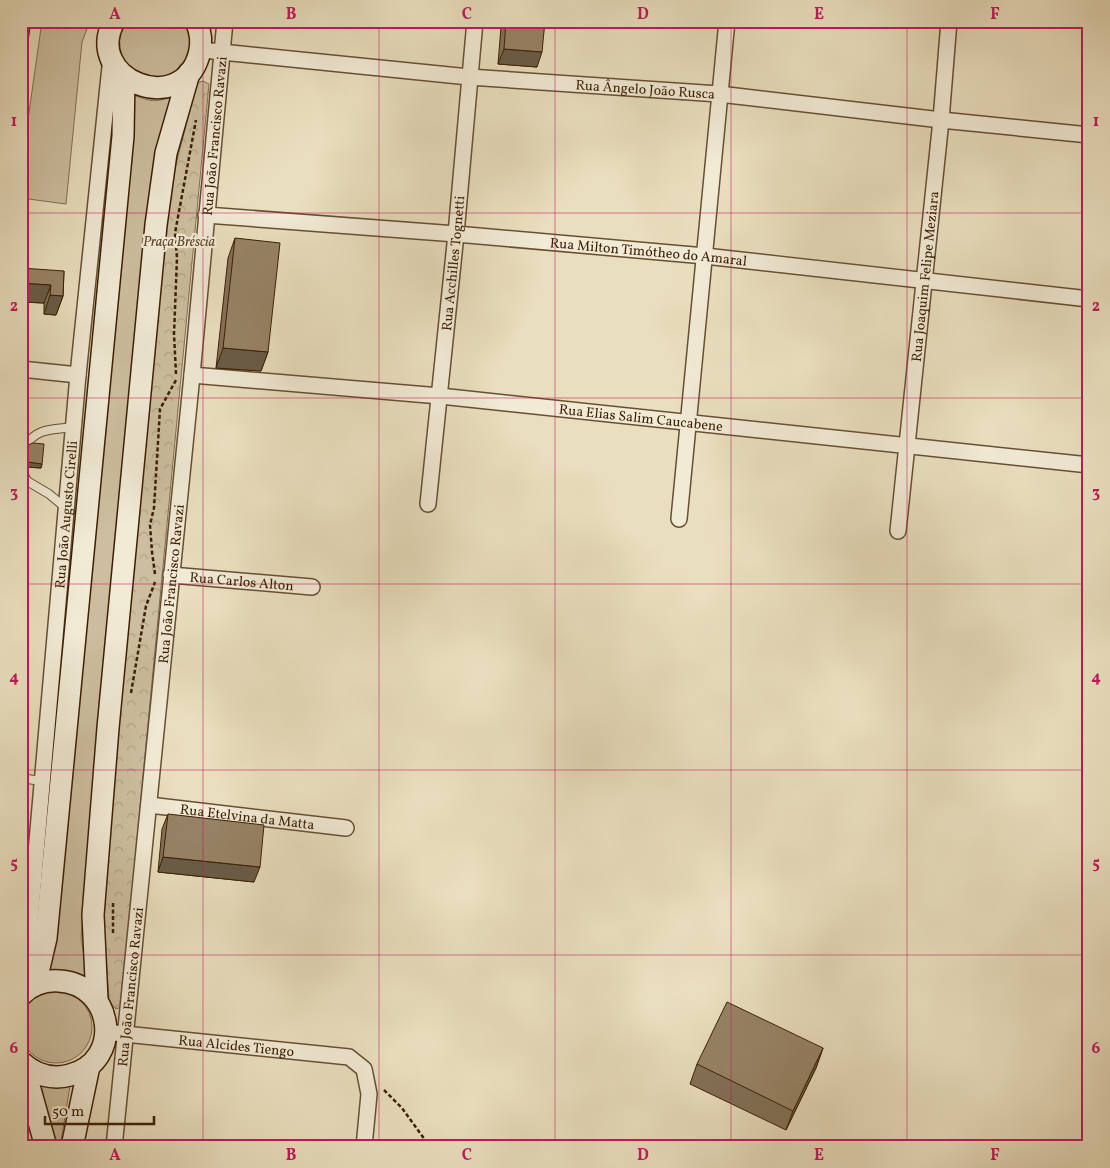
<svg xmlns="http://www.w3.org/2000/svg" width="1110" height="1168" font-family="Vollkorn,serif">
<style>
.grass{fill:#ccbe9f;stroke:#846e52}
.park{fill:url(#park-crowns);stroke:#846e52}
.lines{fill:none;stroke-linecap:round;stroke-linejoin:round}
.service-casing{stroke:#674f33;stroke-width:10}
.minor-casing{stroke:#674f33;stroke-width:18}
.secondary-casing{stroke:#3c1f05;stroke-width:24}
.path{stroke:#3c1f05;stroke-width:2.5;stroke-dasharray:4 2.5;stroke-linecap:butt}
.service{stroke:#f1ead5;stroke-width:8}
.minor{stroke:#f1ead5;stroke-width:15}
.secondary{stroke:#f1ead5;stroke-width:21}
.wall{fill:#817057;stroke:#3c1f05}
.shaded-wall{fill:#695b47;stroke:#3c1f05}
.building{fill:#968265;stroke:#3c1f05}
.grid{fill:none;stroke:#c2185b;stroke-width:1;stroke-opacity:0.55}
.labels{text-anchor:middle;stroke-width:4.5;stroke-linejoin:round;paint-order:stroke}
.street-label{font-size:14px;fill:#3c1f05;stroke:#f1ead5}
.park-label{font-size:14px;font-style:italic;fill:#60472c;stroke:#f1ead5}
.neatline{fill:none;stroke:#c2185b;stroke-width:2}
.grid-label{font-size:16px;text-anchor:middle;font-weight:bold;fill:#c2185b}
</style>
<defs>
<pattern id="park-crowns" width="20" height="18" patternUnits="userSpaceOnUse" patternTransform="scale(1.25)"><rect width="20" height="18" fill="#ccbe9f"/><path d="M2 6a3 3 0 1 1 6 0M12 15a3 3 0 1 1 6 0" fill="none" stroke="#b0a387"/></pattern>
</defs>
<rect width="100%" height="100%" fill="#e9debe"/>
<filter id="stains"><feTurbulence type="fractalNoise" baseFrequency=".004" numOctaves="4"/><feColorMatrix values="0 0 0 0 .2 0 0 0 0 .09 0 0 0 0 .02 0 0 0 .5 -.17"/></filter>
<radialGradient id="worn" r=".72"><stop offset=".6" stop-color="#630" stop-opacity="0"/><stop offset="1" stop-color="#630" stop-opacity=".3"/></radialGradient>
<g class="grass">
<polygon points="42,21 90,21 82,42 66,204 21,198 21,169"/>
<polygon points="123,21 186,21 193,47 182,70 160,81 135,76 119,57 118,32"/>
<path d="M173,95L99,706L81,938L88,978L85,979L56,970L47,969L69,807L108,407L132,96C139,96 143,99 149,100C158,102 165,99 173,95Z"/>
<circle cx="56" cy="1027" r="36"/>
<polygon points="40,1084 70,1086 60,1147 54,1147"/>
</g>
<polygon class="park" points="203,81 209,84 121,1007 116,1009 109,1001 104,929 106,856 166,224 173,176 197,83"/>
<g class="lines">
<g class="service-casing">
<g id="service">
<path d="M23,447C40,427 49,430 74,427"/>
<polyline points="21,469 27,481 49,494 66,508"/>
<polyline points="21,778 41,781"/>
</g>
</g>
<g class="minor-casing">
<g id="minor">
<path id="s1" d="M212,51L469,77L719,94L941,120L1089,135"/>
<path id="s2" d="M206,215L456,234L705,256L1089,299"/>
<polyline points="21,369 78,375"/>
<path id="s3" d="M192,375L440,396L1089,465"/>
<path id="s4" d="M428,504L456,234L475,21"/>
<polyline points="679,519 727,21"/>
<path id="s5" d="M898,531L941,120L949,21"/>
<path id="s6" d="M171,575L312,587"/>
<path id="s7" d="M149,805L346,828"/>
<path id="s8" d="M21,971L28,944L78,375L111,57"/>
<path id="s9" d="M115,1033L349,1057L364,1069L369,1094L364,1147"/>
<path id="s10" d="M114,1147L192,375L225,21"/>
</g>
</g>
<g class="secondary-casing">
<g id="secondary">
<path d="M114,21C83,80 181,118 199,55C202,44 201,32 196,21"/>
<polyline points="35,985 46,938 123,136 124,76"/>
<path d="M21,995C31,985 45,980 59,981C114,984 124,1061 70,1075C52,1080 35,1075 21,1062"/>
<polyline points="97,1000 93,915 108,728 156,225 166,153 189,73"/>
<polyline points="23,1064 46,1147"/>
<polyline points="72,1147 89,1066"/>
</g>
</g>
<g class="path">
<polyline points="176,374 174,334 177,258 175,233 196,120"/>
<polyline points="155,574 152,552 150,525 154,508 160,409 176,380"/>
<polyline points="131,693 146,606 155,582"/>
<polyline points="113,903 113,935"/>
<polyline points="384,1090 402,1108 430,1147"/>
</g>
<use href="#service" class="service"/>
<use href="#minor" class="minor"/>
<use href="#secondary" class="secondary"/>
</g>
<g class="wall">
<polygon points="503,21 545,21 537,67 498,64 501,27"/>
<polygon points="235,238 268,352 261,371 216,368 228,258"/>
<polygon points="64,271 63,296 56,315 44,314 44,303 21,302"/>
<polygon points="21,446 42,464 41,468 26,467 22,463"/>
<polygon points="168,814 254,882 158,872 162,829"/>
<polygon points="823,1048 816,1068 786,1130 690,1084 697,1064"/>
</g>
<g class="shaded-wall">
<polygon points="504,49 542,52 537,67 498,64"/>
<polygon points="21,283 51,285 44,303 21,302"/>
<polygon points="50,295 63,296 56,315 44,314"/>
<polygon points="223,348 268,352 261,371 216,368"/>
<polygon points="28,462 42,464 41,468 26,467"/>
<polygon points="163,857 260,867 254,882 158,872"/>
<polygon points="823,1048 816,1068 786,1130 793,1111"/>
</g>
<g class="building">
<polygon points="21,21 31,21 21,89"/>
<polygon points="506,21 545,21 542,52 504,49"/>
<polygon points="235,238 280,243 268,352 223,348"/>
<polygon points="21,268 64,271 63,296 50,295 51,285 21,283"/>
<polygon points="32,443 44,444 42,464 28,462 24,458 21,460 21,446 24,448"/>
<polygon points="168,814 264,825 260,867 163,857"/>
<polygon points="727,1002 823,1048 793,1111 697,1064"/>
</g>
<path class="grid" d="M203,21V1147M379,21V1147M555,21V1147M731,21V1147M907,21V1147M21,213H1089M21,398H1089M21,584H1089M21,770H1089M21,955H1089"/>
<g class="labels">
<g class="street-label">
<text dy="5" stroke="none"><textPath href="#s1" startOffset="435">Rua Ângelo João Rusca</textPath></text>
<text dy="5" stroke="none"><textPath href="#s10" startOffset="1016">Rua João Francisco Ravazi</textPath></text>
<text dy="5" stroke="none"><textPath href="#s2" startOffset="444">Rua Milton Timótheo do Amaral</textPath></text>
<text dy="5" stroke="none"><textPath href="#s4" startOffset="242">Rua Acchilles Tognetti</textPath></text>
<text dy="5" stroke="none"><textPath href="#s5" startOffset="256">Rua Joaquim Felipe Meziara</textPath></text>
<text dy="5" stroke="none"><textPath href="#s3" startOffset="451">Rua Elias Salim Caucabene</textPath></text>
<text dy="5" stroke="none"><textPath href="#s8" startOffset="459">Rua João Augusto Cirelli</textPath></text>
<text dy="5" stroke="none"><textPath href="#s6" startOffset="71">Rua Carlos Alton</textPath></text>
<text dy="5" stroke="none"><textPath href="#s10" startOffset="566">Rua João Francisco Ravazi</textPath></text>
<text dy="5" stroke="none"><textPath href="#s7" startOffset="99">Rua Etelvina da Matta</textPath></text>
<text dy="5" stroke="none"><textPath href="#s10" startOffset="161">Rua João Francisco Ravazi</textPath></text>
<text dy="5" stroke="none"><textPath href="#s9" startOffset="122">Rua Alcides Tiengo</textPath></text>
</g>
<g class="park-label">
<text x="179" y="246">Praça Bréscia</text>
</g>
</g>
<rect width="1110" height="1168" fill="none" stroke="#e9debe" stroke-width="55"/>
<path d="M45 1116v8h109v-8" fill="none" stroke="#3c1f05" stroke-width="2.5"/>
<text x="52" y="1116" font-size="15" fill="#3c1f05" stroke="#f1ead5" stroke-width="4" paint-order="stroke">50 m</text>
<rect x="28" y="28" width="1054" height="1112" class="neatline"/>
<g class="grid-label">
<text x="115" y="19">A</text>
<text x="291" y="19">B</text>
<text x="467" y="19">C</text>
<text x="643" y="19">D</text>
<text x="819" y="19">E</text>
<text x="995" y="19">F</text>
<text x="14" y="126">1</text>
<text x="1096" y="126">1</text>
<text x="14" y="311">2</text>
<text x="1096" y="311">2</text>
<text x="14" y="497">3</text>
<text x="1096" y="497">3</text>
<text x="14" y="682">4</text>
<text x="1096" y="682">4</text>
<text x="14" y="868">5</text>
<text x="1096" y="868">5</text>
<text x="14" y="1053">6</text>
<text x="1096" y="1053">6</text>
<text x="115" y="1160">A</text>
<text x="291" y="1160">B</text>
<text x="467" y="1160">C</text>
<text x="643" y="1160">D</text>
<text x="819" y="1160">E</text>
<text x="995" y="1160">F</text>
</g>
<rect width="100%" height="100%" filter="url(#stains)"/>
<rect width="100%" height="100%" fill="url(#worn)"/>
</svg>
